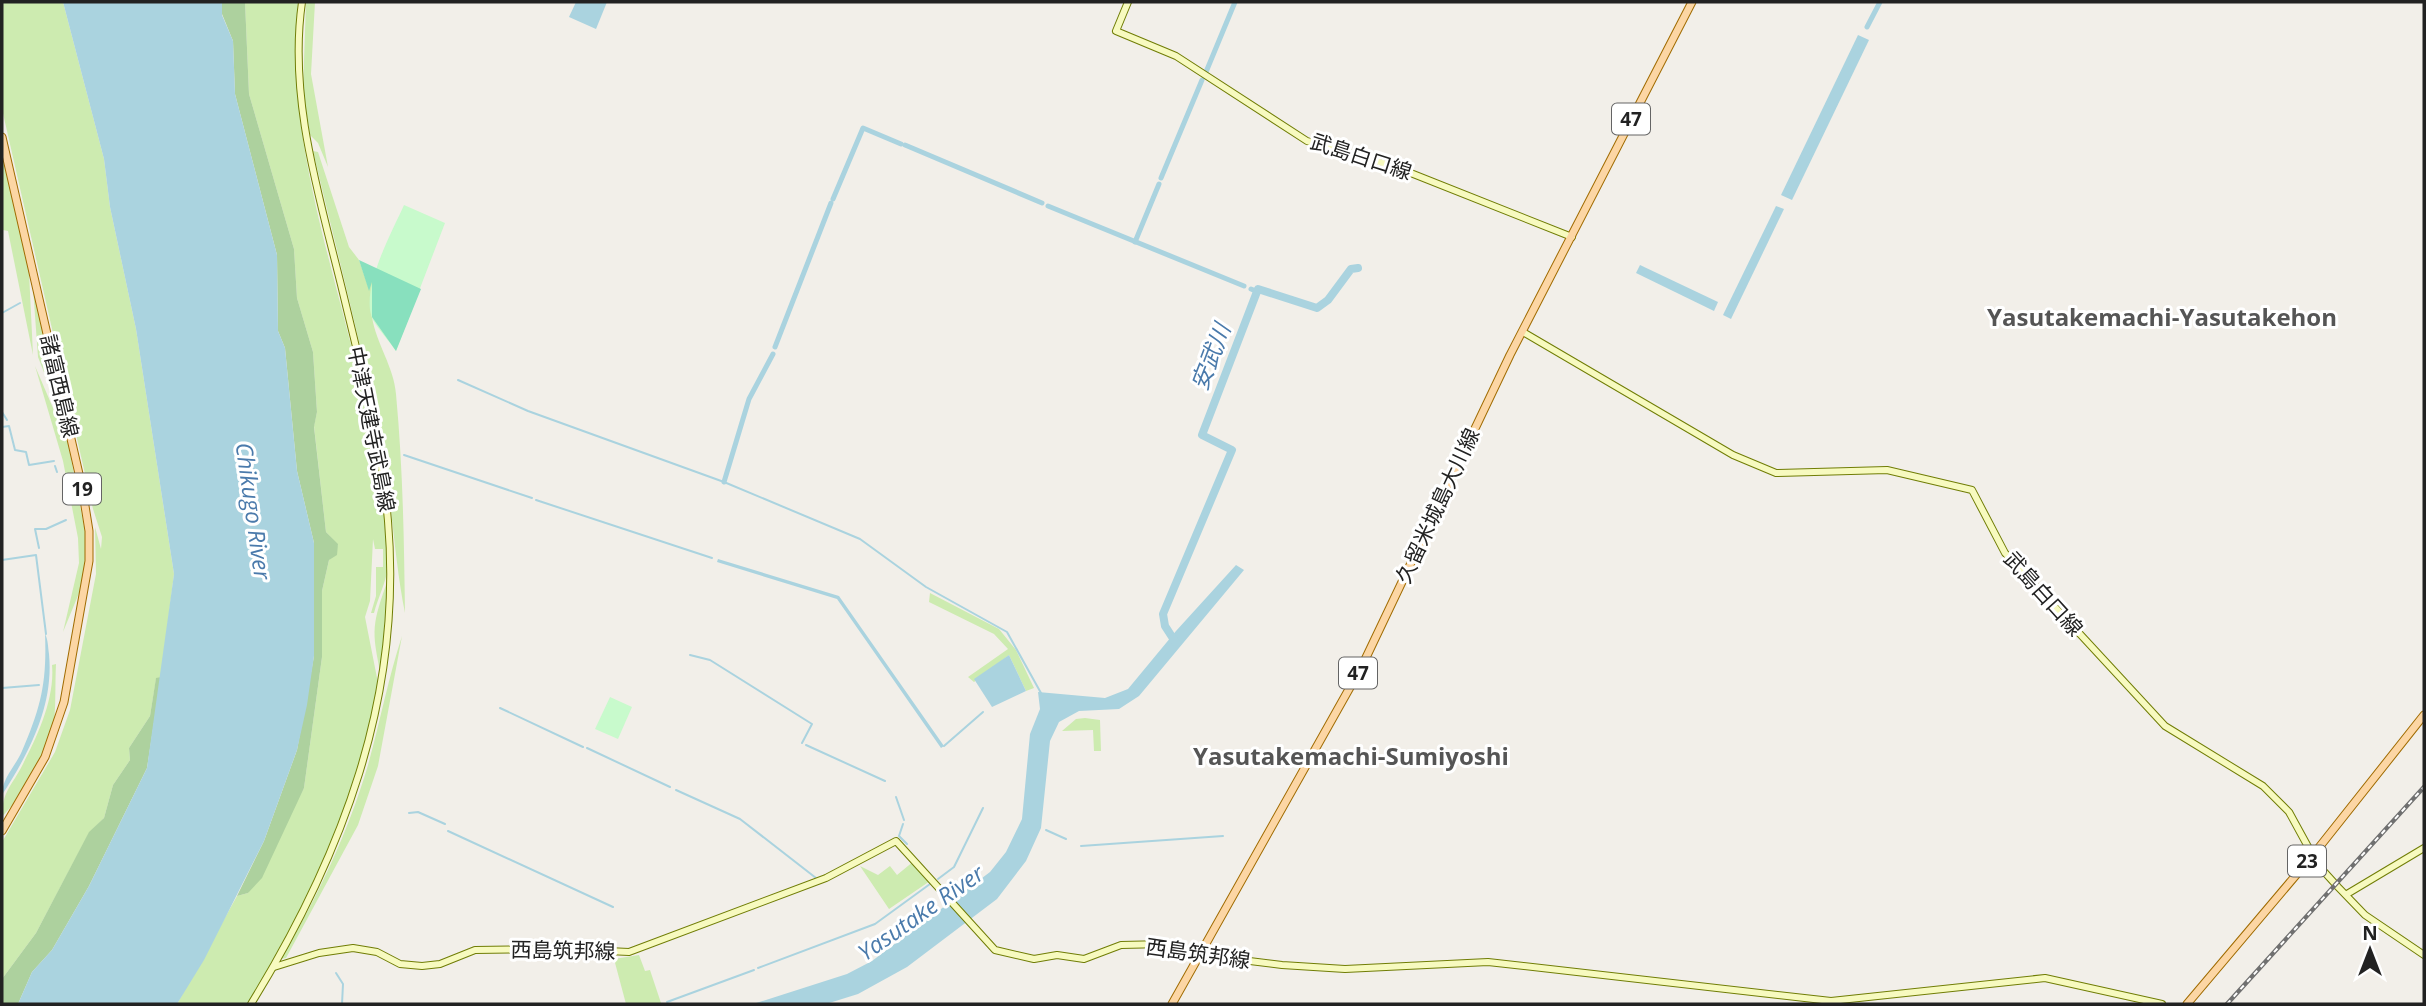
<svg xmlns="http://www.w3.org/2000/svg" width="2426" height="1006" font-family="'Open Sans','Noto Sans JP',sans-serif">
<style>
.grass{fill:#cdebb0}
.forest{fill:#add19e}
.park{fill:#c8facc}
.pitch{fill:#88e0be}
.water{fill:#aad3df}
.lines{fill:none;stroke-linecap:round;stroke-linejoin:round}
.stream{stroke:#aad3df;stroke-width:2}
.canal{stroke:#aad3df;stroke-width:5}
.river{stroke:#aad3df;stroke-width:8}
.secondary-casing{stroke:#707d05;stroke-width:8}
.primary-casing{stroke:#a06b00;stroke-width:9}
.secondary{stroke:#f7fabf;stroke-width:6}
.primary{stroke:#fcd6a4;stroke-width:7}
.rail-casing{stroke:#707070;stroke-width:4.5}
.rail{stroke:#fff;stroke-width:2;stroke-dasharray:5;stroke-linecap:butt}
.labels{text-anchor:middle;stroke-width:6;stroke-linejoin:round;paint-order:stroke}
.shield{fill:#fff;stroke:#646464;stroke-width:2}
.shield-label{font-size:19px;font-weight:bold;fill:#222}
.street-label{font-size:21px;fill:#222;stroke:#fff}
.water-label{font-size:23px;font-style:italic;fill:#4a7aab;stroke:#fff}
.quarter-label{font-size:24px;font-weight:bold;fill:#555;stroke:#fff}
</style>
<rect width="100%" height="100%" fill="#f2efe9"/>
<g class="grass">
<polygon points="2,2 63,2 104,159 110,207 136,329 174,574 161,677 156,679 150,716 129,748 130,760 113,785 104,818 89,833 36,933 2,979 2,842 55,752 70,710 96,574 95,527 101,549 102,537 93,509 2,109"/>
<path d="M245,2H298C285,127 329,252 358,373C371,426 393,513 388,567C386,582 378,598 374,613H371L376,596V567H383V549H375L373,539L370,601L365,617L379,688L361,762L323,865L296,923L248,1004H177L237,896L248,893L304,788L322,657V591L329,560L338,545L326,532L314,426L317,412L313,352L297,298L294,249L249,94Z"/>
<polygon points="306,2 315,2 311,74 328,167 318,143 310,135 303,90"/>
<path d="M313,151L318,152L349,247L359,260L369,289L375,269C374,284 370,302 372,317C376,343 394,367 396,394C403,469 404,539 405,613C393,553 392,492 379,433C360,338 335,244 313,151Z"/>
<polygon points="2,152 29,272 33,355 8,231 3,230 2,222"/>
<polygon points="33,288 63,421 38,357"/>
<polygon points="35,366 68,443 86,537 84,581 63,632 79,563 78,538 63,461"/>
<path d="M388,579L381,676C371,629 372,625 388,579Z"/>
<polygon points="930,593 999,629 1016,650 1034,688 1026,691 1009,655 974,682 968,677 1008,649 994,634 929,602"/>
<path d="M402,636L378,766L358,825L286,958L281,959C317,898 348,833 368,765C380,722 388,679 402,636Z"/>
<path d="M56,664C55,683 56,704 54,723C49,755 22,795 2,817C2,791 12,786 23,764C38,735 55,698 52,665Z"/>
<polygon points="1085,718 1100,720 1101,751 1094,751 1093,730 1062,731 1076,719"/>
<polygon points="914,861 930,881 889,909 860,866 878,875 890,866 897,875"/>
<polygon points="639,955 645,971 650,970 661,1003 626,1004 614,959"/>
</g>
<g class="forest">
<polygon points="222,2 245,2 249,94 294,249 297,298 313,352 317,412 314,427 326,532 338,544 337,555 329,560 322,591 322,657 304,788 262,878 248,893 237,896 264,841 297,750 314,656 314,543 297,471 285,348 278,331 277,255 235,94 233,41 222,14"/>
<polygon points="161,677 147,768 89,886 52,950 32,972 18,1004 2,1004 2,979 36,933 89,832 104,818 113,785 130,760 129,748 150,716 156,678"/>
</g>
<g class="park">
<path d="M404,205L445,223L396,351C389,341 379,330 373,320C359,291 392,232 404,205Z"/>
<polygon points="610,697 632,707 618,739 595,729"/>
</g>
<polygon class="pitch" points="359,260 421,289 396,351 372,317 372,282 369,291"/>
<g class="water">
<polygon points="63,2 222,2 222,15 233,41 235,94 277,255 278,331 285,348 297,471 314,543 314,656 307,705 297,750 264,841 204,960 177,1004 18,1004 32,972 52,950 89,886 147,768 174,574 136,329 110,207 104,159"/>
<polygon points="576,2 607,2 596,29 569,17"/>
<polygon points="1858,35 1869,40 1792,200 1781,195"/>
<polygon points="1776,206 1784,209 1731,319 1723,315"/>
<polygon points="1640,265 1718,302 1714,311 1636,273"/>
<polygon points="718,559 839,596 944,746 941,748 837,599 717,562"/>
<polygon points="1236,565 1244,570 1139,696 1119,709 1079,711 1059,722 1050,741 1041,828 1026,861 997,899 907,967 858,994 826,1004 753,1004 847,974 872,961 990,872 1006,852 1022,819 1030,734 1040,709 1038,692 1105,698 1128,689 1176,631"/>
<path d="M45,634C48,639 48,647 49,654C54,706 29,753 2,795C2,778 15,767 22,751C41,707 47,682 45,634Z"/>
<polygon points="1009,655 1026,691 992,707 974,679"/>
</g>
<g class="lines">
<g class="stream">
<polyline points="2,313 20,303"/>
<polyline points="458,380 528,411 724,482 860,539 926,587 1007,632 1041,693"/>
<polyline points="2,412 7,420"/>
<polyline points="2,427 9,426 15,450 26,452 29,465 54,461"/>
<polyline points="404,455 532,498"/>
<polyline points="55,466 57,472"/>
<polyline points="536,500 712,558"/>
<polyline points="39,548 35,529 46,529 66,520"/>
<polyline points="2,560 36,555 46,634"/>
<polyline points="690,655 710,660 812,724 802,743"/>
<polyline points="2,688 39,685"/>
<polyline points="500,708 583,747"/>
<polyline points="806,745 885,781"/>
<polyline points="944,746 983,712"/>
<polyline points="587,748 670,787"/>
<polyline points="676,790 740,819 816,878"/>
<polyline points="896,797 904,820"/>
<polyline points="409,813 418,812 445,824"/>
<polyline points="903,824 899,836 907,844"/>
<polyline points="1046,830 1066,839"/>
<polyline points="448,831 613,907"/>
<polyline points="1081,846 1223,836"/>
<polyline points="938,879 954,867 983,808"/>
<polyline points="758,968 875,924 930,884"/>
<polyline points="336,973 343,984 342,1004"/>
<polyline points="667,1002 754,970"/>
<polyline points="661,1004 662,1004"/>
</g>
<g class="canal">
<polyline points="1867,27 1880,2"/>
<polyline points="1206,72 1235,2"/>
<polyline points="905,145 1042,203"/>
<polyline points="1161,178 1202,80"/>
<polyline points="833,199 863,128 901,144"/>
<polyline points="1048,206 1244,286"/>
<polyline points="1135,242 1159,184"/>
<polyline points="1251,289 1258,292"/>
<polyline points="775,347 831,203"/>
<polyline points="724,482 749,399 773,354"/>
</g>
<polyline class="river" points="1176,643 1165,626 1163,614 1232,450 1202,435 1258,289 1317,308 1328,300 1351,269 1358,268"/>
<g class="secondary-casing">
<g id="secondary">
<polyline points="1128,2 1116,31 1176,56 1307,141 1393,166 1572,237"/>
<polyline points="1523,332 1733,455 1776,473 1887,470 1972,490 2005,553 2165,726 2263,786 2289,812 2318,865 2338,887 2365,915 2424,955"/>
<polyline points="2347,894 2424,848"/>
<polyline points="274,967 319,953 353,948 377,952 400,964 422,966 440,964 475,950 565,949 629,952 826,878 896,841 995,950 1034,959 1057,955 1084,959 1121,945 1165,944 1201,955 1282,965 1345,969 1488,962 1831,1001 2045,978 2162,1004"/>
<path d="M251,1004C342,856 403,697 388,521C381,443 361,368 343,293C320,198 288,100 302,2"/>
</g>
</g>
<g class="primary-casing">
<g id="primary">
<polyline points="2,137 82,487 89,531 89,561 64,702 45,757 2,831"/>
<polyline points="1172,1004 1362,666 1510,355 1692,2"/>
<polyline points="2187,1004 2313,855 2424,715"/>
</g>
</g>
<use href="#secondary" class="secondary"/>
<use href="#primary" class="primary"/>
<g class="rail-casing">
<polyline id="rail" points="2227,1004 2424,787"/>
</g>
<use href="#rail" class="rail"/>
</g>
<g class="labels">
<g class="shield">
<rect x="1612" y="103.5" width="38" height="31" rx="5"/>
<rect x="63" y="473.5" width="38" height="31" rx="5"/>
<rect x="1339" y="657.5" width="38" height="31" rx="5"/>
<rect x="2288" y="845.5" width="38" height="31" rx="5"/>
</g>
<g class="shield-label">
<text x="1631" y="126">47</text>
<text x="82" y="496">19</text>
<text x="1358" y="680">47</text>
<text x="2307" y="868">23</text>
</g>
<g class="street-label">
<text transform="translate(1361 157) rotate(18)" y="7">武島白口線</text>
<text transform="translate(59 386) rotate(77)" y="7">諸富西島線</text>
<text transform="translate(371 429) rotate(79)" y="7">中津天建寺武島線</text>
<text transform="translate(1438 506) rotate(-65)" y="7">久留米城島大川線</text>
<text transform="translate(2043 594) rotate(48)" y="7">武島白口線</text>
<text transform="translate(563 951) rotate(1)" y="7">西島筑邦線</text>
<text transform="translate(1198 954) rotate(8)" y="7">西島筑邦線</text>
</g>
<g class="water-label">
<text transform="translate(1211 357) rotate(-69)" y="8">安武川</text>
<text transform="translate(253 511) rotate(82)" y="8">Chikugo River</text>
<text transform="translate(921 913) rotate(-35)" y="8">Yasutake River</text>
</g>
<g class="quarter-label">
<text x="2162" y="326">Yasutakemachi-Yasutakehon</text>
<text x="1351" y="765">Yasutakemachi-Sumiyoshi</text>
</g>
</g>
<rect width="2426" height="1006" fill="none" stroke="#222222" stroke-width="7"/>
<g transform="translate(2370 950)" stroke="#ffffff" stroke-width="5" paint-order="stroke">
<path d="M0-5L12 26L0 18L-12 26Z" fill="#222222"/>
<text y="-10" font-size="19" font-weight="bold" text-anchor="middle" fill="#222222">N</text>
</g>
</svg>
